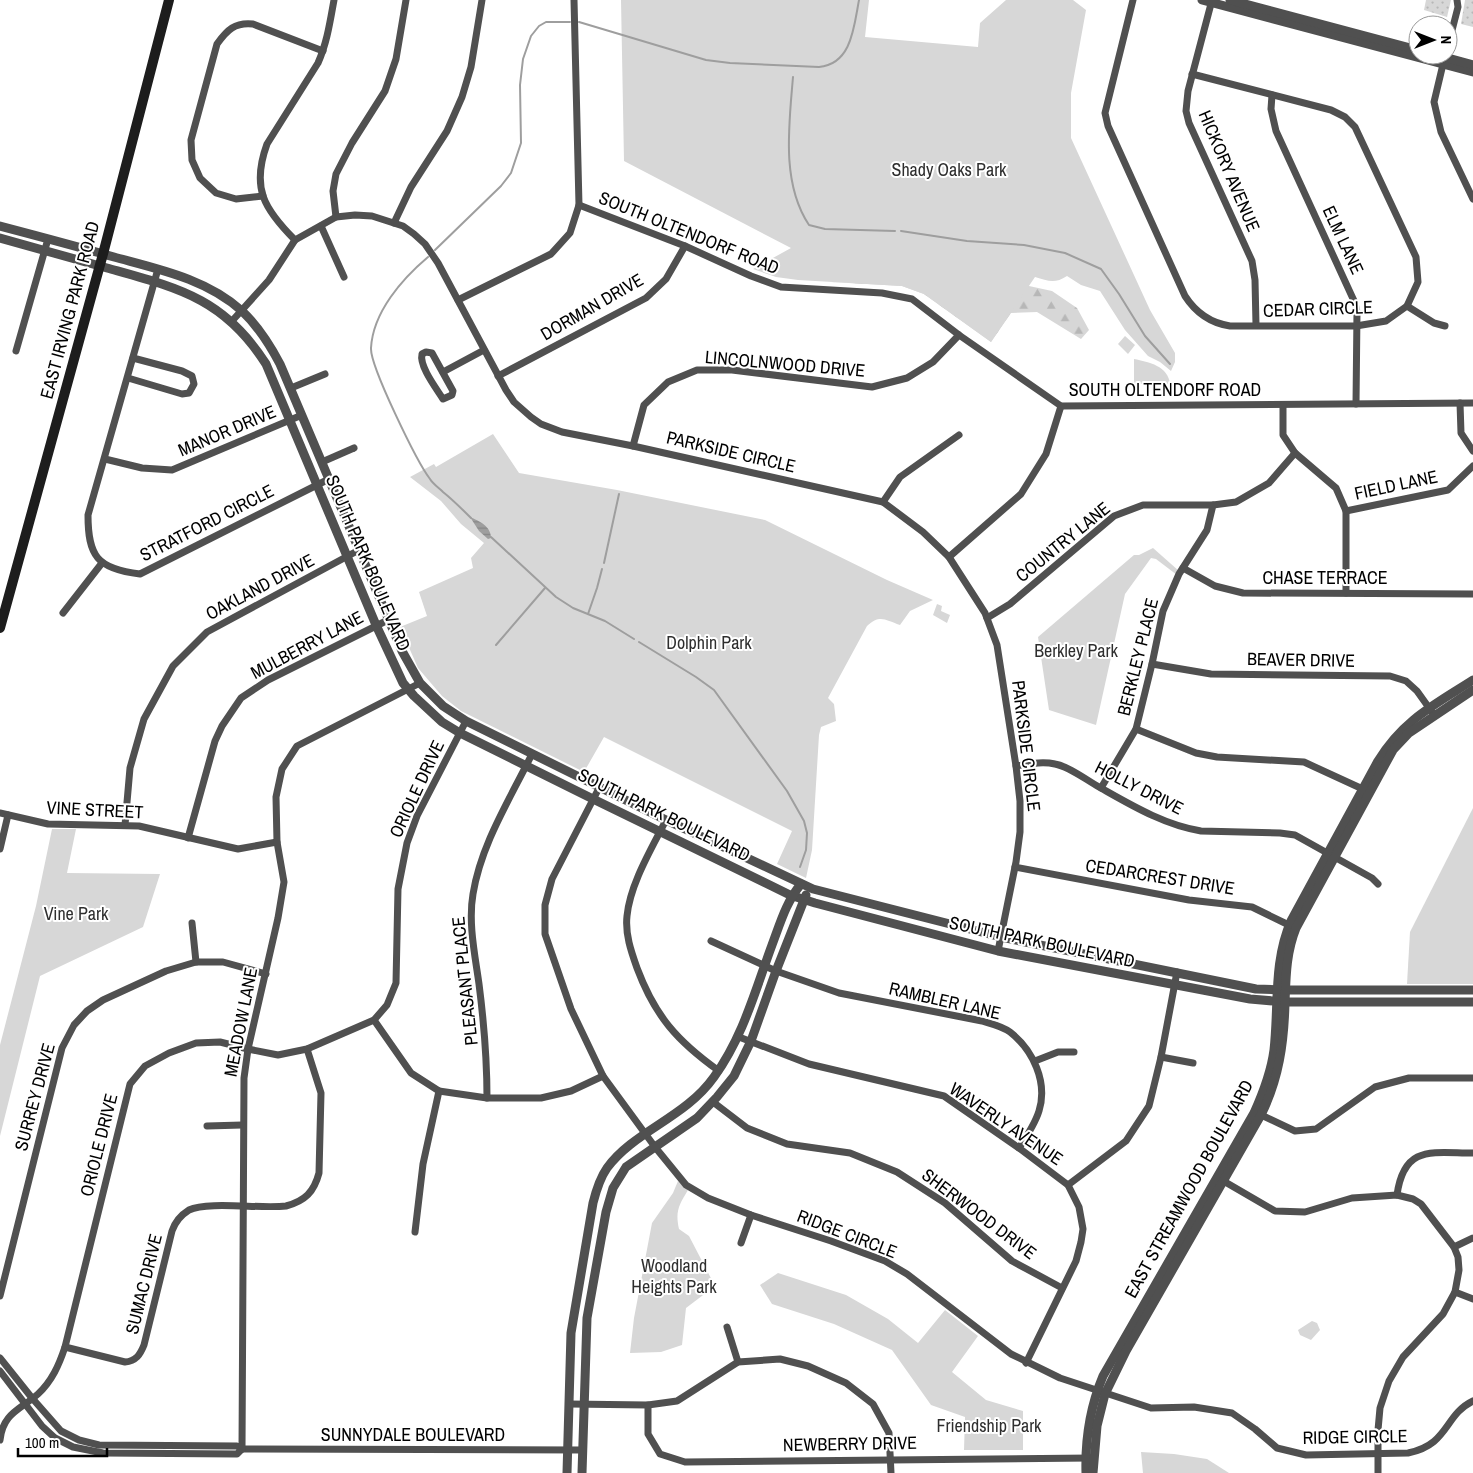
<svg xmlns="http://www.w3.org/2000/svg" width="1473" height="1473" font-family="'Archivo Narrow',sans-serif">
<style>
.grass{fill:url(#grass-dots)}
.forest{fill:url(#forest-firs)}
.park{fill:#d7d7d7}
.water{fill:url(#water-rules)}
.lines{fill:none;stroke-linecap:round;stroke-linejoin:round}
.stream{stroke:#9e9e9e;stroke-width:2}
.minor{stroke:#505050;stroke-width:7}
.tertiary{stroke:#505050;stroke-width:9}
.secondary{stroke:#1d1d1d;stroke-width:10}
.labels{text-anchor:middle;stroke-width:4;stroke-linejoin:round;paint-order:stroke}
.park-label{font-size:18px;fill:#2e2e2e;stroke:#fff}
.street-label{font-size:18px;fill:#000;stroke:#fff}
</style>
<defs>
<pattern id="grass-dots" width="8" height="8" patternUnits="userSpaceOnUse" patternTransform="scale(1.25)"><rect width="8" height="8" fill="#d7d7d7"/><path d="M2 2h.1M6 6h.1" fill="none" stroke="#b7b7b7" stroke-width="1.8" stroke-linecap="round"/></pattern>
<pattern id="forest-firs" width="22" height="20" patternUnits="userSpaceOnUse" patternTransform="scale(1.25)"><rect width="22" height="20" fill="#d7d7d7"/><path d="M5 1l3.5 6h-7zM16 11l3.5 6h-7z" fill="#b7b7b7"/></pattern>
<pattern id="water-rules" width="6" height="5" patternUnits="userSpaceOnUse" patternTransform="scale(1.25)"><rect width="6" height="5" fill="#9e9e9e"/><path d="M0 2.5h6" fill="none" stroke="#868686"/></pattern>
</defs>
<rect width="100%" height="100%" fill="#fff"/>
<g class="grass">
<polygon points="1426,0 1451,0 1447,17 1424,10"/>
<polygon points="1465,0 1473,0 1473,27 1461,24"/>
</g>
<polygon class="forest" points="831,282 1029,286 1052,291 1077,308 1089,330 1081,339 1037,312 1011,313 991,342 924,294 902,286"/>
<g class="park">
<path d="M621,0H869L865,37L978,47L980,23L1006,0H1073L1086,10L1071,93V138L1150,310L1175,353V362L1171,371L1160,362L1148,356L1125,330L1100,291L1081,285L1067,276C1055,284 1048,281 1035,277L991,342L924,294L902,286L798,280L776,277L753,269L791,248L624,161Z"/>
<polygon points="1125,336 1135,345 1128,354 1118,344"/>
<path d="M1134,359C1149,362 1168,366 1170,384H1134Z"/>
<path d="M493,434L519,473L617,490L765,520L887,580L933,600L910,611L900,625C885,620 880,614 867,626L828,698L834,704L836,721L821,727L819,735L812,850L806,878L777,864L792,831L604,737L584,772L461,711L442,696L418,668L400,627L427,616L419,592L473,568L471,558L484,543L461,524L441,501L410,477L434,464L436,467Z"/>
<polygon points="1153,548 1179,571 1177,575 1156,559 1151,558 1125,594 1096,725 1049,710 1038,637 1134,555 1139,555"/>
<polygon points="937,604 942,606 941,611 950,615 947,623 933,615"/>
<polygon points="1473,808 1473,984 1407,984 1410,932"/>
<polygon points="52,829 76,829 67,873 160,874 143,927 40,976 0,1136 0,1045 36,906"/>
<path d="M678,1181L688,1190C679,1205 675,1211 679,1229L689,1236L715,1286L686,1308L682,1345L661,1352L630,1353L634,1318L652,1223L673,1193Z"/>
<polygon points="778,1273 846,1295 888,1319 918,1343 945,1310 978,1336 952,1372 986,1400 1023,1411 1023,1450 964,1450 965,1417 931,1405 892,1350 834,1324 772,1304 760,1285"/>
<polygon points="1312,1321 1317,1323 1320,1330 1311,1340 1300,1335 1298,1330"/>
<polygon points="1141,1452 1174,1454 1207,1459 1229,1473 1143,1473"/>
</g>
<path class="water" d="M470,517C479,521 491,526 491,538L488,539L479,531Z"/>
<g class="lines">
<g class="stream">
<path d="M579,22L706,60L730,63L819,67C852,64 854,26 859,0"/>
<path d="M793,77C789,125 781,183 809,225L825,229L895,231"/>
<polyline points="901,231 967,241 1024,245 1065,253 1101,269 1119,294 1145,336 1170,364"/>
<polyline points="435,250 501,186 511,173 521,143 520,85 523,59 531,36 539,26 546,22 570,22"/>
<path d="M428,257C402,279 373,312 371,348C370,366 417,462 430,479C433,484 439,488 443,492C453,500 462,509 471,518"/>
<polyline points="491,537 556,597 573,608 605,621 634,639"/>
<polyline points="604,563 619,494"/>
<polyline points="588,614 597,588 602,569"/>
<polyline points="639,642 696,677 714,690 787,791 804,821 807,833 806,850 800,867"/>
<polyline points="496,645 545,588"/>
</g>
<g class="minor">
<path d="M1133,0L1105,113L1108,126L1185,296C1196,313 1210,323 1230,326H1356L1386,321L1407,306L1418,282L1416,257L1355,127L1345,117L1331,110L1192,74"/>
<polyline points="1212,0 1188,91 1186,111 1189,123 1252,261 1255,280 1256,325"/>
<polyline points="1448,46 1458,7 1457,0"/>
<polyline points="1444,60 1434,102 1441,132 1473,199"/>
<polyline points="1272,95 1271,109 1276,131 1355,303 1357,312 1356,404"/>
<path d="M263,196L236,199L216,193L200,178L192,160L191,140L217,44C227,30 235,22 253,24L323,51"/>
<polyline points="579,205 685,246 751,276 781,287 882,293 912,299 959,335 1061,406 1473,403"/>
<polyline points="336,217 333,191 336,174 352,143 385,91 396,59 406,0"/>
<polyline points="394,223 411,187 447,131 462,97 471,67 482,0"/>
<polyline points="321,226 344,277"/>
<path d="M295,240C264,209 251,188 267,144L318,63C327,43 330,22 334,0"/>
<path d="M158,269L88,515C88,556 97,569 140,574L329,479"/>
<polyline points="458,300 551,254 570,233 579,205 574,0"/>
<polyline points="1407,306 1434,323 1445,326"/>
<polyline points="232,321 269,280 295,240 336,217 355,215 372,216 403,226 414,234 425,244 438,263 506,390 514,402 531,417 541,424 562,432 633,446 883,502 923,532 949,557 985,613 997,645 1016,766 1020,801 1020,832 1016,862 998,951"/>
<polyline points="16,351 48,239"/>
<path d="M426,352L432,353L453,391L452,395L443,399C436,388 419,366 422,354Z"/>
<polyline points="443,372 484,350"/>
<polyline points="498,376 646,298 666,279 685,246"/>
<polyline points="128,378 182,394 189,393 194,384 192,376 182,371 133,358"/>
<polyline points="291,388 325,374"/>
<polyline points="1460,403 1461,433 1473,451"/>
<polyline points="1283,405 1283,435 1295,453 1336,488 1346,511 1346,593"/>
<polyline points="633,446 644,405 668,382 697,370 732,370 872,387 907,378 933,362 959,335"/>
<polyline points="105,459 142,468 172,470 302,415"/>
<polyline points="322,462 354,448"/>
<polyline points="883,502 900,477 959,435"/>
<polyline points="1346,511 1448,490 1473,466"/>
<polyline points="949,557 1021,494 1046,454 1061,406"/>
<polyline points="1183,568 1215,586 1243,593 1473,594"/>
<polyline points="63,613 102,563"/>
<polyline points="987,618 1010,604 1114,516 1143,505 1213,505 1236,502 1269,483 1295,453"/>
<polyline points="1152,664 1211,674 1390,676 1406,681 1417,691 1432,712"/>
<polyline points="1136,729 1196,753 1217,757 1304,762 1367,791"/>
<path d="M1016,766C1029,764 1042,761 1055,764C1070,767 1085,779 1099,787C1131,805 1164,825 1201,831L1280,833L1295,835L1372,878L1378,884"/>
<path d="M599,788L552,879L545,905V934L571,1009L603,1076L655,1147L686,1185L708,1198L751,1215L831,1241L885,1261L907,1274L1011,1354L1060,1378L1151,1408L1194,1407L1232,1413L1255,1429L1277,1448L1306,1455L1408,1453C1449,1445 1444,1415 1473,1401"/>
<polyline points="1101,788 1136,729 1152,664 1163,611 1179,574 1207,530 1213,505"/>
<polyline points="0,813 48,824 139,826 238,849 277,842"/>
<path d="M666,820C652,848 630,884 627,916C625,934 631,951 637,968C655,1016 677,1041 719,1071"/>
<polyline points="125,825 130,768 144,719 173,666 207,632 359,550"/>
<polyline points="188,838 215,741 222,726 241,698 268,680 388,620"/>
<polyline points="0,849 8,815"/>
<polyline points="1015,867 1189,900 1252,907 1293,927"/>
<polyline points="192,923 196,962"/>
<path d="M711,941L776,971L839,993L982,1021C992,1024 1002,1026 1010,1032C1033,1050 1048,1082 1039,1111C1035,1124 1027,1136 1019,1148"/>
<polyline points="374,1020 411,1073 439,1091 487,1098 541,1098 571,1091 603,1076"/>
<polyline points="739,1037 809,1064 944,1096 1019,1148 1068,1185 1079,1207 1083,1229 1081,1242 1076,1261 1026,1363"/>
<polyline points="1161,1057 1193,1063"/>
<polyline points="1035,1061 1058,1052 1074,1052"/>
<path d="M487,1098C487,1058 484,1023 479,984C475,955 468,923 473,894C481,844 510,799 532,754"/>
<polyline points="713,1102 747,1128 787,1144 850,1153 897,1172 945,1203 1012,1261 1062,1288"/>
<polyline points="1257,1113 1295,1131 1316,1129 1375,1087 1409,1078 1473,1078"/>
<polyline points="207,1126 242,1125"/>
<polyline points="1220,1179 1275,1211 1305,1212 1352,1198 1397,1195 1413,1199 1421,1204 1454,1247 1458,1257 1459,1270 1455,1292 1443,1314 1403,1357 1389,1381 1380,1408 1378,1430 1378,1473"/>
<polyline points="1068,1185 1126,1141 1149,1106 1161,1057 1177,972"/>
<path d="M1397,1195C1404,1144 1433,1153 1473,1153"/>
<polyline points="415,1232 423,1164 439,1091"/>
<polyline points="741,1243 751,1215"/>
<polyline points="1454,1247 1473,1238"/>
<polyline points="1455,1292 1473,1299"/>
<polyline points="0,1296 62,1048 74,1025 87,1011 103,1000 166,971 196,962 223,962 266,974"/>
<polyline points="727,1327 738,1362"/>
<path d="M65,1347L125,1362C136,1361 140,1355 144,1345L172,1231C175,1222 181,1215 189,1210C208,1201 261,1209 286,1206C305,1201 314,1192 319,1173L321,1093L307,1049"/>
<polyline points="0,1358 32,1398 61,1431 79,1440 99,1445 237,1446 242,1449 583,1450"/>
<polyline points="0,1371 42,1426 55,1438 73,1447 103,1453 237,1454 242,1449"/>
<polyline points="569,1404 648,1405 677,1401 738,1362 780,1359 808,1366 846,1383 873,1404 889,1433 891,1473"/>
<polyline points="648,1405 648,1434 660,1454 685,1462 1091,1458"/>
<path d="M0,1440C3,1413 20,1410 38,1394C52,1381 59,1365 65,1347L130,1084L145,1066L169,1053L196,1043L220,1042L248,1049L278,1055L307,1049L374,1020L387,1005L396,983L398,889L407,843L417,816L466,721"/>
<polyline points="242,1449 244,1078 248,1049 278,918 284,882 277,842 276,797 282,769 297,746 420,683"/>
</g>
<g class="tertiary">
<polyline points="1202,0 1473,72"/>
<polyline points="1230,0 1418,50"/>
<polyline points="1437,55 1473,65"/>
<path d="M0,226C38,236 76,246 114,257C158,269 207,279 242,311C258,326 270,345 280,364L402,651L420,683L443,706L466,721L666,820L813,889L1001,937L1256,989L1285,990H1473"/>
<path d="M0,238C36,248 71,258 107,268C178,288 224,298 266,364L376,625L403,683L414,696L442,722L460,733L593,799L790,895L815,903L998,951L1250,999L1285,1002H1473"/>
<path d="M567,1473L571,1333L593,1203C596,1191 600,1178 607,1168C634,1131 685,1118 714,1077C743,1037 755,991 772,945C780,924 786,902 801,884"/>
<polyline points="582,1473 587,1318 606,1212 613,1188 626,1167 697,1118 717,1097 734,1076 751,1041 776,971 806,895"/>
<path d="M1086,1473C1085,1439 1090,1407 1103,1376L1254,1113C1263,1093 1271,1073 1274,1050C1279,1006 1273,962 1291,921L1378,761C1403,720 1434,705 1473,680"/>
<path d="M1093,1473L1097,1426L1105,1394L1126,1351L1261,1115C1279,1079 1284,1043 1285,1003C1286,977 1286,953 1296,928L1393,750L1409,733L1473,690"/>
</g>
<polyline class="secondary" points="0,628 103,254 169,0"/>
</g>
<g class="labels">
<g class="park-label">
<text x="949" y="176">Shady Oaks Park</text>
<text x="709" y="649">Dolphin Park</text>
<text x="1076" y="657">Berkley Park</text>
<text x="76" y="920">Vine Park</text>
<text x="674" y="1272">Woodland<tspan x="674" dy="21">Heights Park</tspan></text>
<text x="989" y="1432">Friendship Park</text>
</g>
<g class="street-label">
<text transform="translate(1229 171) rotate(67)" y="6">HICKORY AVENUE</text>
<text transform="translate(689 233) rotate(22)" y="6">SOUTH OLTENDORF ROAD</text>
<text transform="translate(1343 240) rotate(65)" y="6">ELM LANE</text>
<text transform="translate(592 307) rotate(-30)" y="6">DORMAN DRIVE</text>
<text transform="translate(1318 309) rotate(-2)" y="6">CEDAR CIRCLE</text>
<text transform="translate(70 310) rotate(-75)" y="6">EAST IRVING PARK ROAD</text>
<text transform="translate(785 364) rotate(5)" y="6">LINCOLNWOOD DRIVE</text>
<text x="1165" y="396">SOUTH OLTENDORF ROAD</text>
<text transform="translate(227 431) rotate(-23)" y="6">MANOR DRIVE</text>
<text transform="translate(731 452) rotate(13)" y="6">PARKSIDE CIRCLE</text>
<text transform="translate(1396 485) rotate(-12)" y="6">FIELD LANE</text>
<text transform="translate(207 523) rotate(-27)" y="6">STRATFORD CIRCLE</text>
<text transform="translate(1063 542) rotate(-39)" y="6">COUNTRY LANE</text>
<text transform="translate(368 563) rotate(67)" y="6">SOUTH PARK BOULEVARD</text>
<text x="1325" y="584">CHASE TERRACE</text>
<text transform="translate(260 587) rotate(-28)" y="6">OAKLAND DRIVE</text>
<text transform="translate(307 645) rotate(-28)" y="6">MULBERRY LANE</text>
<text transform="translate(1138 657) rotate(-76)" y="6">BERKLEY PLACE</text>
<text transform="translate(1301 660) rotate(1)" y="6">BEAVER DRIVE</text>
<text transform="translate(1026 746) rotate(83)" y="6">PARKSIDE CIRCLE</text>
<text transform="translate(1139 788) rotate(27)" y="6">HOLLY DRIVE</text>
<text transform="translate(417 789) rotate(-65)" y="6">ORIOLE DRIVE</text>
<text transform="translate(95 810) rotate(3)" y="6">VINE STREET</text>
<text transform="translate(664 815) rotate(26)" y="6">SOUTH PARK BOULEVARD</text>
<text transform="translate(1160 877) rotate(9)" y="6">CEDARCREST DRIVE</text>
<text transform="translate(1042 942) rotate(12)" y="6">SOUTH PARK BOULEVARD</text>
<text transform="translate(465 981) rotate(-96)" y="6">PLEASANT PLACE</text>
<text transform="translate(945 1001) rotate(13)" y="6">RAMBLER LANE</text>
<text transform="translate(241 1022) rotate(-79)" y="6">MEADOW LANE</text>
<text transform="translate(35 1097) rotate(-75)" y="6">SURREY DRIVE</text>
<text transform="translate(1006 1124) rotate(34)" y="6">WAVERLY AVENUE</text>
<text transform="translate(99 1145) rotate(-76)" y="6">ORIOLE DRIVE</text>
<text transform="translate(1189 1189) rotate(-61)" y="6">EAST STREAMWOOD BOULEVARD</text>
<text transform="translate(979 1214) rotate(37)" y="6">SHERWOOD DRIVE</text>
<text transform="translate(847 1234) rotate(21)" y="6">RIDGE CIRCLE</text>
<text transform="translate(144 1284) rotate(-76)" y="6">SUMAC DRIVE</text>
<text x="413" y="1441">SUNNYDALE BOULEVARD</text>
<text transform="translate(1355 1437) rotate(-1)" y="6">RIDGE CIRCLE</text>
<text transform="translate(850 1444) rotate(-1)" y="6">NEWBERRY DRIVE</text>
</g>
</g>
<g transform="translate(1433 40) rotate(90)"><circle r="24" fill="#ffffff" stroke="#999999"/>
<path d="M0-4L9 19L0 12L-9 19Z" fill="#000000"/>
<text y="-8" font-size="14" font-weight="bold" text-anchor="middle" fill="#000000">N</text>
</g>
<path d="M18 1448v8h89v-8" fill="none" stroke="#000000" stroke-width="2.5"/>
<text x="25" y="1448" font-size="15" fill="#000000" stroke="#ffffff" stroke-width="4" paint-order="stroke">100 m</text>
</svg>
